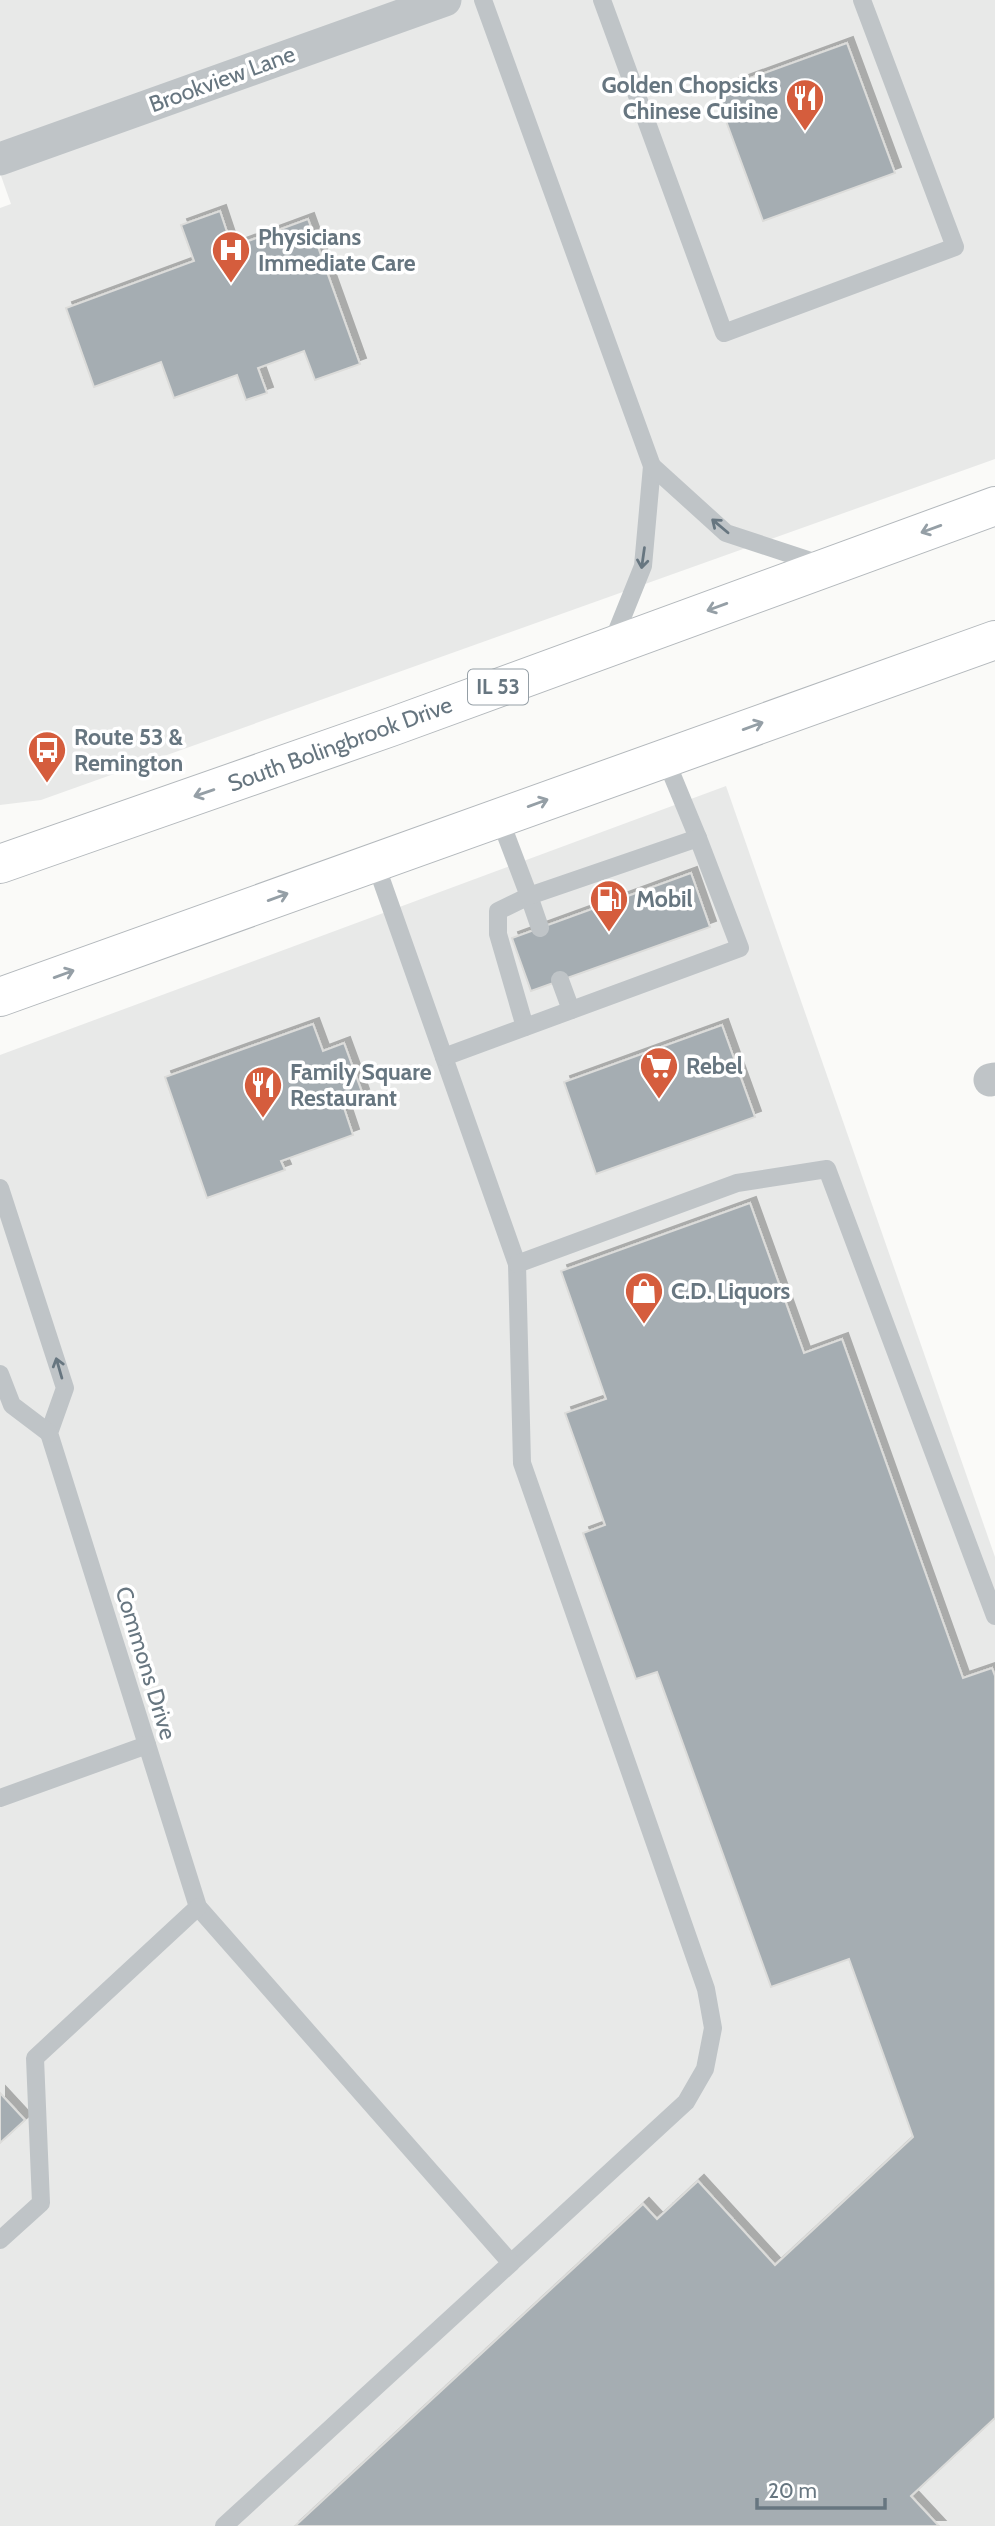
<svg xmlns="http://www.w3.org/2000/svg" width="995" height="2526" font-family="Cabin,sans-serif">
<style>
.built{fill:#e8e9e8}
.building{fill:#a5adb2;stroke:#dcdcda;stroke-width:2;filter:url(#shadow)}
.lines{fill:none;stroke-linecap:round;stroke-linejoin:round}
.primary-casing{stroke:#b3b8bc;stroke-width:40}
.lane{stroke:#bfc4c7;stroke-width:18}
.street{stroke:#bfc4c7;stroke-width:33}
.primary{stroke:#fff;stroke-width:38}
.oneway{stroke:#677680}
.oneway2{stroke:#959fa6}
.labels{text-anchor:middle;stroke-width:7;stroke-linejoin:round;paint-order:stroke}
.shield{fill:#fff;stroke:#959fa6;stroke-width:2}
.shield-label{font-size:21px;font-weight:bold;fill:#677680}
.street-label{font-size:23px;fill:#677680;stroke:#fff}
.poi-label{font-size:23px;font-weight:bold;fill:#677680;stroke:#fff;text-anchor:start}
</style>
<defs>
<filter id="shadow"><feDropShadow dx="6" dy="-6" stdDeviation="0" flood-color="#0004"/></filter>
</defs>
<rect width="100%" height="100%" fill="#fafaf8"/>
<g class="built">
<polygon points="0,0 995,0 995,459 41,800 0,805 0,208 11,204 0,173"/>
<polygon points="726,786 995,1557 995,2526 0,2526 0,1055"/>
</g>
<g class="building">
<polygon points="847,43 895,173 763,221 715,91"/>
<polygon points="220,211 232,247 308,219 360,364 315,380 304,351 258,368 267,393 246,400 237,375 174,398 161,362 94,387 66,308 194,261 181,225"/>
<polygon points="691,873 710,927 531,991 512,938"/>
<polygon points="313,1024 323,1051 344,1043 363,1095 342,1102 353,1135 281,1161 285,1170 207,1198 165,1077"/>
<polygon points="722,1025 755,1117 596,1174 564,1082"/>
<polygon points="750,1203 804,1353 842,1339 963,1678 992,1668 995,1676 995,2418 911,2496 939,2526 295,2526 643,2204 657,2219 698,2181 775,2265 913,2137 849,1959 771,1987 657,1672 636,1679 583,1533 605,1525 565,1413 606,1399 561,1271"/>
<polygon points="0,2093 25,2120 0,2143"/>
</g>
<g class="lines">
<g class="primary-casing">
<g id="primary">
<polyline points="0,864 391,727 995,506"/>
<polyline points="0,997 995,640"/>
</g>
</g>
<g class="lane">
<polyline points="483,0 652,466 643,566 612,643"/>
<polyline points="602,0 724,333 955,247 862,0"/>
<polyline points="652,466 726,533 820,564"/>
<polyline points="665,758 698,838"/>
<polyline points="375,862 517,1264 522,1463 706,1989 713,2028 705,2069 686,2102 511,2263"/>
<polyline points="560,980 571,1010"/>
<polyline points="525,1027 498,934 498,911 529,896 540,928"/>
<polyline points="444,1057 740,948 698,838 529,896 499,817"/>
<polyline points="0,1188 65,1388 49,1433 198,1907 511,2263 224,2526"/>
<polyline points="517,1264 737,1183 827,1169 995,1616"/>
<polyline points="0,1374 12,1405 49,1433"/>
<polyline points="0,1798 147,1745"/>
<polyline points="0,2240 41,2203 35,2058 198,1907"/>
</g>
<g class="street">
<polyline points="0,159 445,0"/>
<polyline points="990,1080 995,1079"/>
</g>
<use href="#primary" class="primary"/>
</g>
<defs><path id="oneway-shaft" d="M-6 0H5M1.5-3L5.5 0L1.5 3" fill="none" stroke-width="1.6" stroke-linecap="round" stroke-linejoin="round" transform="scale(1.75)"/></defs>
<g class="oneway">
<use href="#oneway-shaft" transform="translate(720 526) rotate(-140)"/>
<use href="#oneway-shaft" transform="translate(643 558) rotate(98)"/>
<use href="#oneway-shaft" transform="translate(59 1368) rotate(-106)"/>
</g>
<g class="oneway2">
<use href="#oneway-shaft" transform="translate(931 529) rotate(160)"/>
<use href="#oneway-shaft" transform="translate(717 607) rotate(160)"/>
<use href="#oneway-shaft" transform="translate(753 726) rotate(-20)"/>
<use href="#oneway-shaft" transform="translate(204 793) rotate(161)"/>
<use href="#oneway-shaft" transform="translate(538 803) rotate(-20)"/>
<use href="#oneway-shaft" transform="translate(278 897) rotate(-20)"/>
<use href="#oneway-shaft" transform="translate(64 974) rotate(-20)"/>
</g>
<defs>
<g id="restaurant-pin" transform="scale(2.0125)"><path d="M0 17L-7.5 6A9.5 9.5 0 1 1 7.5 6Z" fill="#d55d3d" stroke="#fff"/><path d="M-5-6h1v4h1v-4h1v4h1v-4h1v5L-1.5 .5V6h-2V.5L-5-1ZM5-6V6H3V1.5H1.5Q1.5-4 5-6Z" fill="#fff"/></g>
<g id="hospital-pin" transform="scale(2.0125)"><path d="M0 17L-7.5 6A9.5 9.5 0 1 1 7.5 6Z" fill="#d55d3d" stroke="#fff"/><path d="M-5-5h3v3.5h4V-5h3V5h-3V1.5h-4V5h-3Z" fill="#fff"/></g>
<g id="bus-pin" transform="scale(2.0125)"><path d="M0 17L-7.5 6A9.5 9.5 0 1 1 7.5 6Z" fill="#d55d3d" stroke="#fff"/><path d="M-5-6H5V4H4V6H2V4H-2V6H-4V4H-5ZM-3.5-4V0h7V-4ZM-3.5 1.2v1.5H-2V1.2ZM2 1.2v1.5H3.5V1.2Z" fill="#fff"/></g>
<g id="fuel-pin" transform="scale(2.0125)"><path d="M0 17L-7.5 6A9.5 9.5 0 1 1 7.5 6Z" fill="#d55d3d" stroke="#fff"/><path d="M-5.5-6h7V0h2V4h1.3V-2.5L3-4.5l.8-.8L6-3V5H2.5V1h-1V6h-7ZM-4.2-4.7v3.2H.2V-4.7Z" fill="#fff"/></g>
<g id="supermarket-pin" transform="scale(2.0125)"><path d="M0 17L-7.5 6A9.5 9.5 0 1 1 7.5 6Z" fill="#d55d3d" stroke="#fff"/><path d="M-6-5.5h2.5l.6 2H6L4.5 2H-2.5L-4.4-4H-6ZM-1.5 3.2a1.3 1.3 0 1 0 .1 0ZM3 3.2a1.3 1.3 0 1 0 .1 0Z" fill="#fff"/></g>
<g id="shop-pin" transform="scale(2.0125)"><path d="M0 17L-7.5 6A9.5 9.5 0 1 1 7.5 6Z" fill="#d55d3d" stroke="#fff"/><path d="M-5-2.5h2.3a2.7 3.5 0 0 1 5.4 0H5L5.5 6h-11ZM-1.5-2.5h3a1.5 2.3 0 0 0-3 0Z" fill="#fff"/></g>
</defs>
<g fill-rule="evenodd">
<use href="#restaurant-pin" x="805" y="98"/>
<use href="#hospital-pin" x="231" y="250"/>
<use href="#bus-pin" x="47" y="750"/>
<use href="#fuel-pin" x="609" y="899"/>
<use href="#supermarket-pin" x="659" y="1066"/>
<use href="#restaurant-pin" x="263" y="1085"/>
<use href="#shop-pin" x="644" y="1291"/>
</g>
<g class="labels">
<rect class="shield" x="468" y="669.5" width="60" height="35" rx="5"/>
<g class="shield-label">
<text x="498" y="694">IL 53</text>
</g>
<g class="street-label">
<text transform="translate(222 79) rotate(-20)" y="8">Brookview Lane</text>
<text transform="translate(340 744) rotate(-20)" y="8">South Bolingbrook Drive</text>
<text transform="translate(146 1663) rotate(73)" y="8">Commons Drive</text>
</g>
<g class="poi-label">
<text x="778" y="93" text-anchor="end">Golden Chopsicks<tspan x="778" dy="26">Chinese Cuisine</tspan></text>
<text x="258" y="245">Physicians<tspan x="258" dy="26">Immediate Care</tspan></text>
<text x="74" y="745">Route 53 &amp;<tspan x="74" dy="26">Remington</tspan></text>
<text x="636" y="907">Mobil</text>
<text x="686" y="1074">Rebel</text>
<text x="290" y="1080">Family Square<tspan x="290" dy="26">Restaurant</tspan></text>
<text x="671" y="1299">C.D. Liquors</text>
</g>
</g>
<path d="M757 2498v10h128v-10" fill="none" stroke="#677680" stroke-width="3.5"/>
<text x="768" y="2498" font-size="21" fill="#677680" stroke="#ffffff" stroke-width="5" paint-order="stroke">20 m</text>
</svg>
